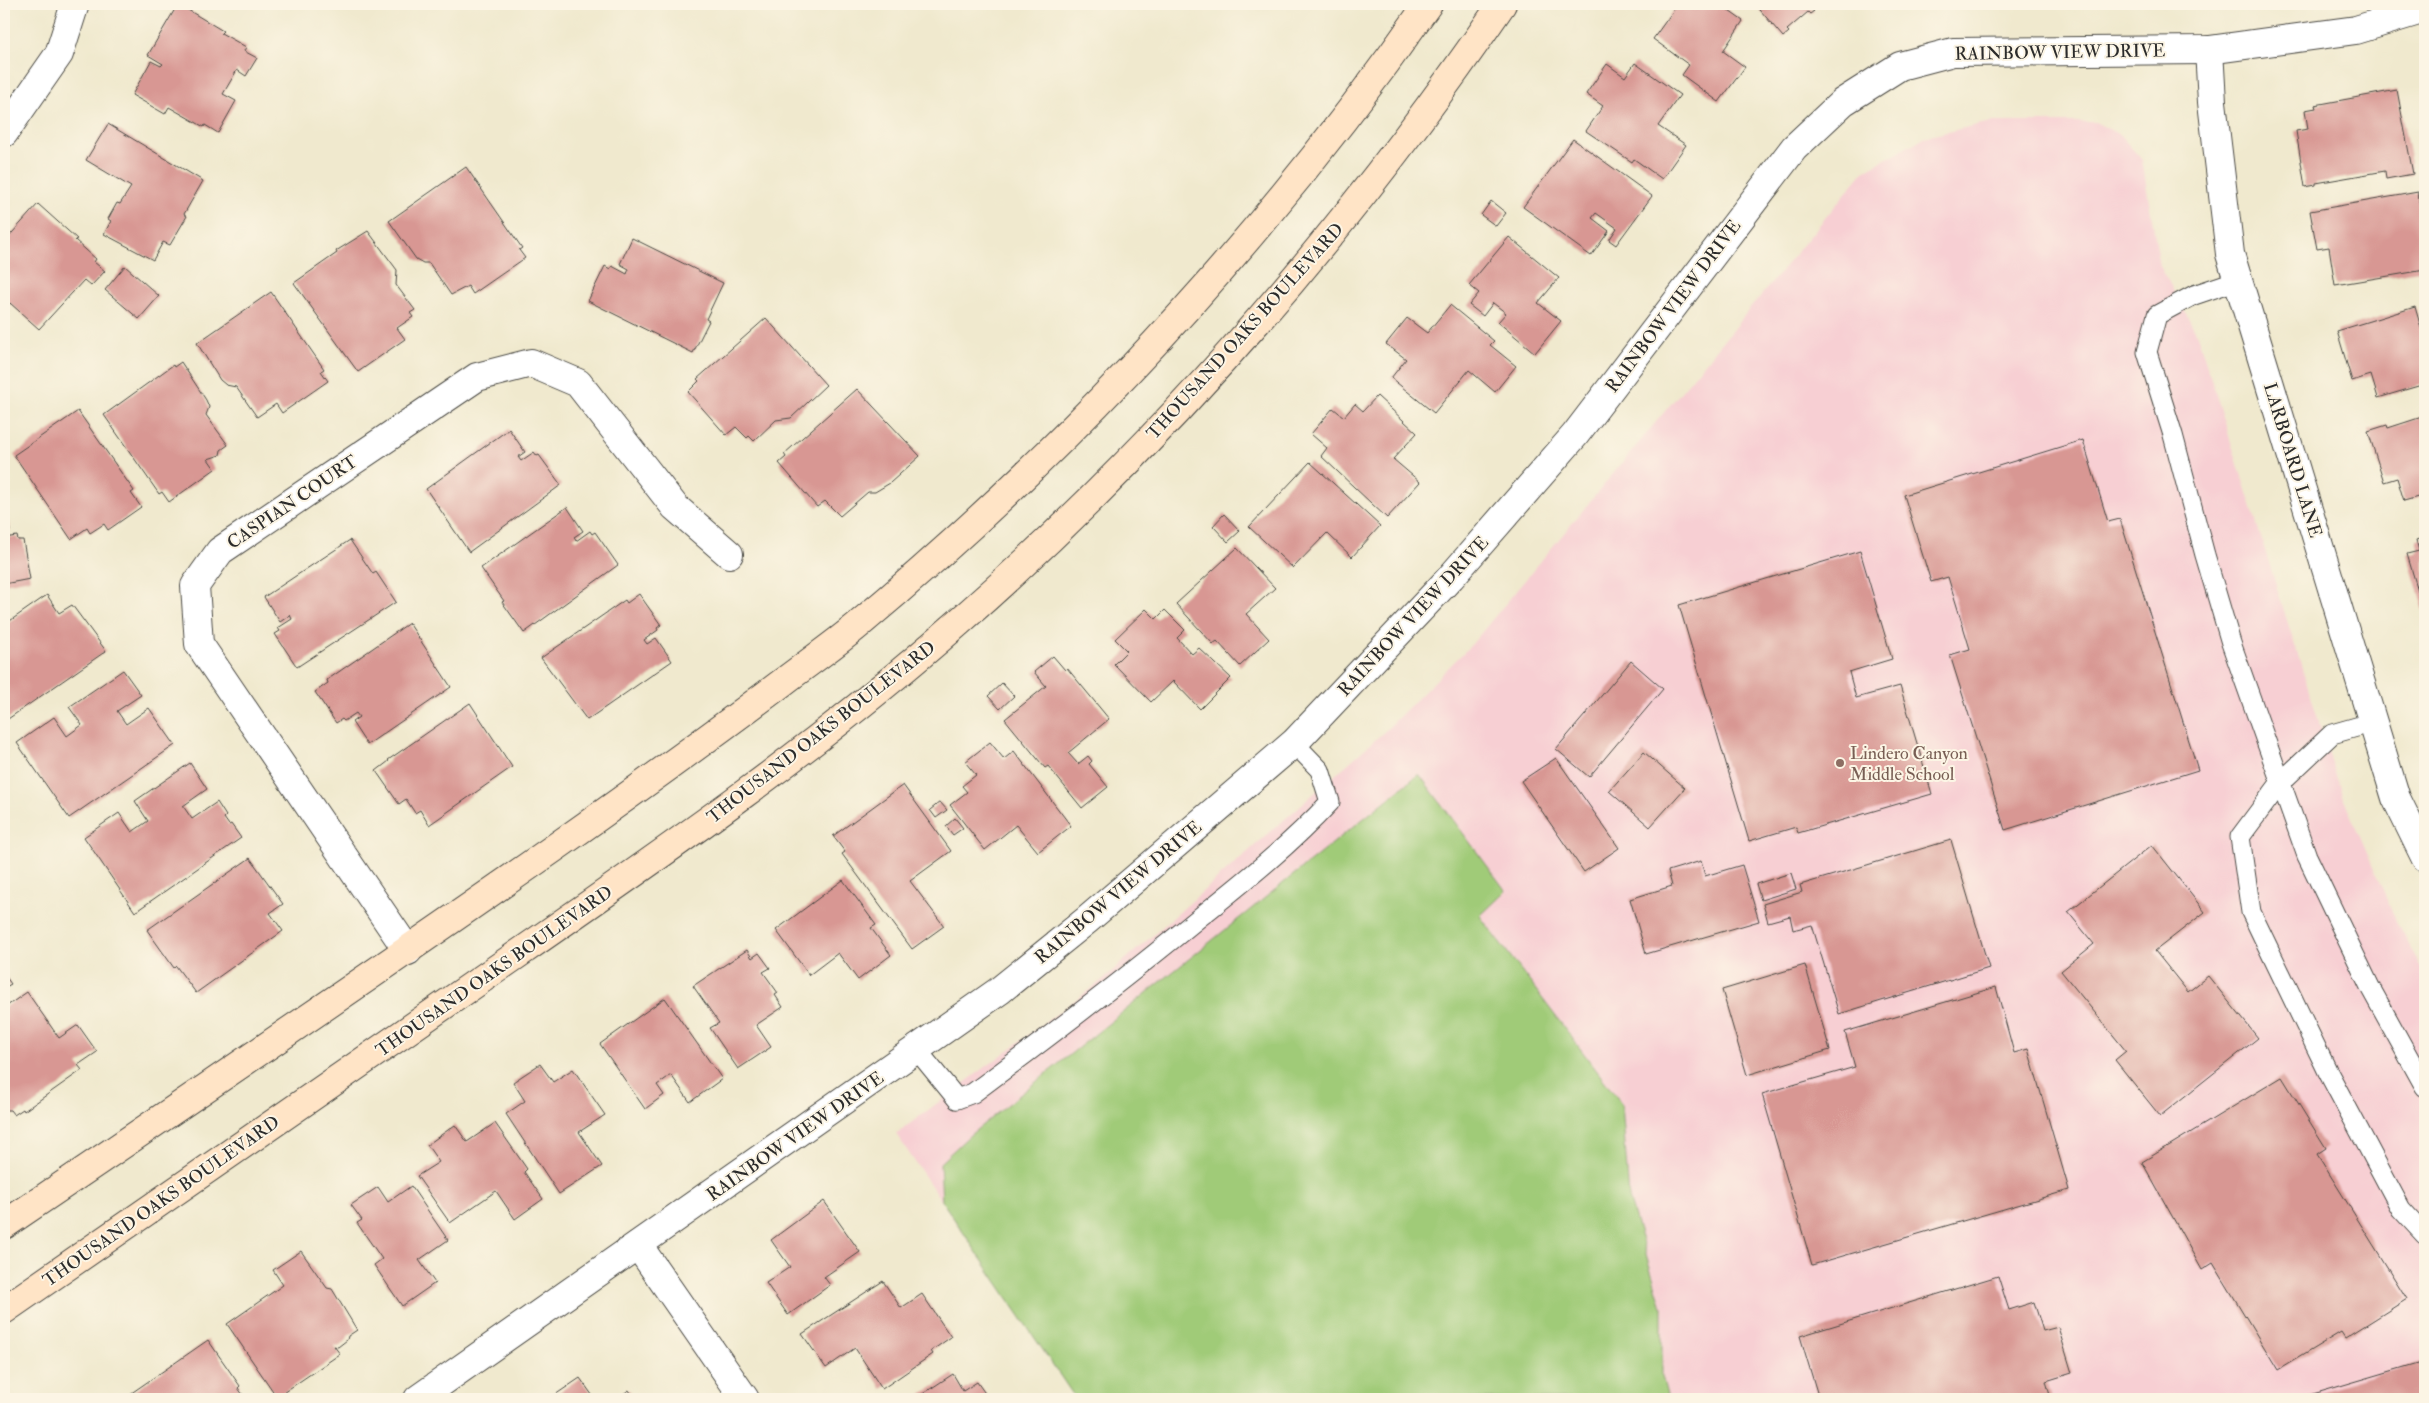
<svg xmlns="http://www.w3.org/2000/svg" width="2429" height="1403" font-family="'IM FELL Double Pica',serif">
<style>
.built{fill:#f7cfd3}
.green{fill:#a0cb78;stroke:#667b52}
.building{fill:#d89793}
.lines{fill:none;stroke-linecap:round;stroke-linejoin:round}
.service-casing{stroke:#494843;stroke-width:21}
.minor-casing{stroke:#494843;stroke-width:30}
.secondary-casing{stroke:#494843;stroke-width:30}
.service{stroke:#fff;stroke-width:19}
.minor{stroke:#fff;stroke-width:28}
.secondary{stroke:#ffe4c6;stroke-width:28}
.education-dot{fill:#8d6e63;stroke:#fcf5e5;stroke-width:2}
.labels{text-anchor:middle;stroke-width:4;stroke-linejoin:round;paint-order:stroke}
.street-label{font-size:18px;fill:#2b2b2b;stroke:#fcf5e5}
.education-label{font-size:18px;fill:#785e54;stroke:#fcf5e5;text-anchor:start}
</style>
<rect width="100%" height="100%" fill="#fcf5e5"/>
<filter id="ink" filterUnits="userSpaceOnUse"><feTurbulence type="fractalNoise" baseFrequency=".02" numOctaves="2"/><feDisplacementMap in="SourceGraphic" scale="10" xChannelSelector="R" yChannelSelector="G"/><feConvolveMatrix kernelMatrix="1 2 1 2 8 2 1 2 1" color-interpolation-filters="sRGB"/></filter>
<filter id="wash" filterUnits="userSpaceOnUse"><feTurbulence type="fractalNoise" baseFrequency=".0096" numOctaves="4" result="noise"/><feDisplacementMap in="SourceGraphic" scale="20" xChannelSelector="R" yChannelSelector="G"/><feGaussianBlur stdDeviation="1.12" result="paint"/><feColorMatrix in="noise" values="0 0 0 0 0 0 0 0 0 0 0 0 0 0 0 0 0 1.4 0 .05"/><feComposite in="paint" operator="in"/></filter>
<g filter="url(#wash)">
<rect width="100%" height="100%" fill="#f0e9ce"/>
<polygon class="built" points="1991,122 2095,122 2120,135 2142,160 2160,266 2197,334 2342,795 2396,921 2425,976 2425,1399 1076,1399 896,1134 1101,981 1385,731 1472,644 1864,171 1925,137"/>
<polygon class="green" points="1419,774 1506,891 1480,916 1622,1104 1629,1198 1662,1307 1662,1376 1668,1399 1076,1399 942,1201 940,1163 970,1135"/>
<g id="blocks">
<g class="building">
<polygon points="178,4 223,31 221,33 246,47 244,51 257,58 246,76 237,70 223,94 236,101 218,133 205,125 204,127 169,107 165,114 132,95 151,61 161,66 163,64 148,55"/>
<polygon points="1678,4 1719,4 1743,21 1723,51 1745,67 1719,102 1682,75 1689,65 1653,39"/>
<polygon points="1755,4 1804,4 1814,11 1810,14 1808,12 1787,30 1789,32 1783,37"/>
<polygon points="1635,63 1680,95 1658,126 1686,145 1662,179 1634,159 1632,162 1586,131 1603,106 1586,94 1607,64 1625,77"/>
<polygon points="2397,90 2413,174 2386,179 2385,171 2316,183 2316,185 2305,187 2296,131 2308,129 2305,110 2316,108 2315,105"/>
<polygon points="108,124 203,181 184,214 187,216 170,245 163,242 153,260 104,234 111,221 108,219 117,203 120,204 131,187 86,160"/>
<polygon points="1573,139 1652,196 1616,245 1609,240 1617,228 1596,213 1592,218 1609,231 1591,256 1523,207"/>
<polygon points="466,167 522,248 519,250 525,258 473,294 468,286 451,295 429,263 423,263 416,259 389,221"/>
<polygon points="2418,192 2420,208 2425,207 2425,270 2335,285 2329,247 2317,249 2310,211"/>
<polygon points="1491,201 1506,213 1496,226 1481,215"/>
<polygon points="38,204 77,239 75,240 96,259 94,262 105,271 91,286 84,280 39,329 10,303 4,310 4,242"/>
<polygon points="368,231 397,270 396,285 415,310 410,313 413,317 397,328 405,339 358,372 294,283 337,253 336,251"/>
<polygon points="1509,237 1559,278 1538,303 1561,321 1535,353 1498,322 1506,313 1493,303 1483,316 1469,305 1479,293 1469,285"/>
<polygon points="632,238 723,283 706,319 709,321 693,353 588,301 605,266 610,269 612,266 627,274 629,269 620,264"/>
<polygon points="125,266 159,296 139,319 105,290"/>
<polygon points="271,292 324,369 321,371 328,381 282,413 276,404 257,417 236,387 226,385 220,380 197,343"/>
<polygon points="1450,305 1494,341 1490,345 1516,366 1495,392 1469,370 1434,413 1391,378 1406,359 1386,344 1407,318 1427,333"/>
<polygon points="2415,307 2422,331 2425,330 2425,384 2378,398 2371,375 2352,381 2337,331"/>
<polygon points="766,318 826,385 791,418 776,420 754,441 749,436 747,438 736,427 726,435 688,392 699,381 697,379"/>
<polygon points="181,362 206,400 209,407 206,415 228,445 221,450 220,455 208,459 215,469 169,502 162,492 159,494 104,415 173,365 174,367"/>
<polygon points="857,389 920,456 890,483 875,492 868,492 840,516 825,501 817,507 779,463 786,457 784,454"/>
<polygon points="1377,396 1417,433 1393,459 1420,482 1387,518 1321,456 1327,448 1311,434 1333,408 1344,417 1355,404 1363,411"/>
<polygon points="78,411 134,491 131,493 141,507 108,530 104,524 90,533 87,528 71,539 14,455"/>
<polygon points="2425,416 2425,495 2404,501 2397,478 2384,482 2368,431 2387,425 2388,428"/>
<polygon points="509,429 525,452 518,457 521,461 534,452 537,456 539,455 561,485 469,552 426,489"/>
<polygon points="2083,440 2108,522 2120,519 2198,770 2005,830 1950,655 1970,649 1948,577 1931,582 1904,495"/>
<polygon points="1310,462 1380,526 1352,557 1327,533 1293,568 1249,527"/>
<polygon points="4,504 5,504 10,531 4,532"/>
<polygon points="567,507 583,531 574,537 576,541 590,531 592,534 595,532 618,565 524,633 502,602 504,601 481,568"/>
<polygon points="1224,514 1240,531 1228,542 1213,526"/>
<polygon points="17,536 18,540 23,540 30,579 4,584 4,538"/>
<polygon points="2425,537 2425,614 2407,554 2419,551 2416,540"/>
<polygon points="350,540 373,574 376,572 396,602 297,667 275,634 280,631 278,628 292,619 290,615 280,622 264,597"/>
<polygon points="1237,548 1275,588 1246,614 1269,639 1240,666 1217,641 1213,644 1176,604"/>
<polygon points="1860,551 1892,659 1849,672 1856,698 1900,686 1932,794 1798,833 1796,827 1749,841 1679,605"/>
<polygon points="639,594 661,625 657,628 658,630 644,640 647,644 656,638 672,661 587,720 541,658 625,600 627,603"/>
<polygon points="47,595 59,613 72,605 106,651 5,721 4,625"/>
<polygon points="1146,609 1156,619 1165,610 1185,630 1177,638 1192,654 1199,648 1231,678 1200,709 1173,681 1151,702 1114,664 1127,651 1115,639"/>
<polygon points="409,623 451,687 367,745 352,722 359,717 356,713 344,721 342,719 336,723 315,692 328,683 327,680"/>
<polygon points="1053,656 1065,670 1067,668 1109,719 1068,753 1078,764 1088,756 1092,761 1089,764 1108,787 1082,808 1048,766 1045,768 1005,719 1046,686 1034,672"/>
<polygon points="1631,661 1663,689 1589,777 1556,749"/>
<polygon points="123,670 141,695 117,711 126,724 149,708 175,745 69,818 17,743 54,717 67,736 82,725 69,707"/>
<polygon points="1002,683 1014,696 1000,709 988,696"/>
<polygon points="470,703 512,767 429,825 420,810 415,813 406,799 399,804 376,771 389,761 388,760"/>
<polygon points="990,742 1004,759 1014,751 1071,826 1038,852 1016,825 985,850 950,805 967,792 962,786 976,775 965,762"/>
<polygon points="1644,752 1685,788 1650,827 1609,791"/>
<polygon points="1556,758 1619,848 1584,872 1521,781"/>
<polygon points="190,763 207,789 183,806 192,819 217,802 226,816 224,818 229,825 231,824 241,838 135,912 84,837 119,813 132,832 148,821 135,801"/>
<polygon points="903,785 951,851 910,881 944,926 912,949 842,854 845,852 833,836"/>
<polygon points="940,802 947,810 936,818 930,810"/>
<polygon points="955,818 963,828 953,835 946,826"/>
<polygon points="1951,840 1989,968 1839,1014 1812,925 1793,930 1790,916 1768,922 1763,904 1802,892 1800,885"/>
<polygon points="2152,845 2205,912 2155,951 2188,992 2208,976 2258,1038 2160,1116 2115,1060 2126,1051 2061,971 2094,944 2068,912"/>
<polygon points="250,858 283,904 270,913 283,931 196,993 176,966 174,968 147,930"/>
<polygon points="1701,861 1705,876 1742,865 1759,921 1646,954 1630,899 1672,886 1668,871"/>
<polygon points="1791,873 1796,889 1761,900 1756,884"/>
<polygon points="843,880 876,925 871,928 891,955 858,980 838,953 809,975 776,930"/>
<polygon points="747,950 752,958 759,953 770,968 763,972 778,993 775,995 783,1007 756,1025 771,1047 738,1069 710,1028 719,1023 693,986"/>
<polygon points="1805,965 1830,1050 1747,1075 1722,990"/>
<polygon points="4,974 11,984 4,988"/>
<polygon points="1996,987 2014,1053 2028,1049 2069,1190 1812,1265 1762,1094 1855,1067 1845,1032"/>
<polygon points="27,992 59,1038 78,1025 97,1052 78,1065 82,1070 24,1111 23,1109 14,1115 10,1110 6,1110 4,1107 4,1008"/>
<polygon points="665,998 722,1079 690,1102 671,1075 657,1085 664,1095 645,1109 600,1044"/>
<polygon points="540,1064 553,1082 573,1069 605,1115 579,1132 602,1166 559,1194 506,1114 525,1101 513,1082"/>
<polygon points="2282,1077 2326,1148 2317,1154 2407,1299 2345,1338 2341,1332 2278,1370 2213,1263 2202,1270 2142,1162"/>
<polygon points="495,1123 527,1169 524,1172 543,1199 515,1219 496,1191 450,1223 417,1176 439,1162 427,1145 455,1125 467,1142"/>
<polygon points="411,1186 448,1240 419,1260 435,1283 402,1306 374,1265 382,1259 357,1223 362,1220 351,1205 378,1187 388,1202"/>
<polygon points="824,1201 860,1252 824,1277 830,1285 788,1315 766,1283 790,1267 771,1240"/>
<polygon points="301,1251 327,1288 332,1289 357,1330 348,1336 347,1340 338,1347 334,1346 340,1354 277,1397 227,1324 283,1285 273,1270"/>
<polygon points="1998,1276 2009,1310 2034,1302 2043,1331 2058,1327 2072,1373 2046,1381 2051,1399 1819,1399 1800,1336"/>
<polygon points="883,1281 901,1308 922,1294 951,1337 931,1351 933,1354 882,1389 855,1348 826,1368 802,1334"/>
<polygon points="208,1340 240,1386 238,1388 246,1399 134,1399 130,1394"/>
<polygon points="2425,1361 2425,1399 2296,1399"/>
<polygon points="953,1374 963,1391 977,1382 989,1399 915,1399"/>
<polygon points="580,1378 595,1399 549,1399"/>
<polygon points="629,1390 635,1399 616,1399"/>
</g>
</g>
</g>
<g filter="url(#ink)">
<use href="#blocks" fill-opacity="0" stroke="#494843" stroke-width="1"/>
<g class="lines">
<g class="service-casing">
<g id="service">
<polyline points="2238,280 2194,295 2157,315 2147,352 2173,435 2205,555 2231,643 2307,856 2371,989 2425,1087"/>
<polyline points="2374,722 2332,734 2281,782 2240,837 2251,912 2328,1072 2401,1209 2425,1235"/>
<path d="M917,1050L957,1099L973,1093C1050,1036 1126,978 1200,917C1245,881 1291,844 1330,802L1320,770L1294,743"/>
</g>
</g>
<g class="minor-casing">
<g id="minor">
<polyline points="2209,50 2212,102 2230,254 2396,798 2425,857"/>
<polyline points="4,133 59,54 75,4"/>
<polyline points="408,951 199,644 195,586 220,551 477,377 531,363 578,383 675,507 729,554"/>
<polyline points="638,1245 745,1399"/>
<polyline points="418,1399 999,991 1087,920 1294,743 1451,577 1575,435 1794,148 1843,102 1900,66 1953,52 2209,50 2356,30 2425,9"/>
</g>
</g>
<g class="secondary-casing">
<g id="secondary">
<path d="M4,1225C190,1099 376,973 560,844C635,791 709,738 783,682C808,663 834,645 858,625C1074,444 1267,235 1428,4"/>
<path d="M4,1310C166,1198 329,1085 492,972C652,861 813,751 959,622C1166,440 1347,231 1502,4"/>
</g>
</g>
<use href="#service" class="service"/>
<use href="#minor" class="minor"/>
<use href="#secondary" class="secondary"/>
</g>
</g>
<circle class="education-dot" cx="1840" cy="763" r="5"/>
<g class="labels">
<g class="street-label">
<text transform="translate(2060 52) rotate(-1)" y="6">RAINBOW VIEW DRIVE</text>
<text transform="translate(1673 306) rotate(-53)" y="6">RAINBOW VIEW DRIVE</text>
<text transform="translate(1245 331) rotate(-48)" y="6">THOUSAND OAKS BOULEVARD</text>
<text transform="translate(2293 460) rotate(73)" y="6">LARBOARD LANE</text>
<text transform="translate(292 502) rotate(-34)" y="6">CASPIAN COURT</text>
<text transform="translate(1413 616) rotate(-47)" y="6">RAINBOW VIEW DRIVE</text>
<text transform="translate(821 732) rotate(-38)" y="6">THOUSAND OAKS BOULEVARD</text>
<text transform="translate(1118 892) rotate(-40)" y="6">RAINBOW VIEW DRIVE</text>
<text transform="translate(494 971) rotate(-35)" y="6">THOUSAND OAKS BOULEVARD</text>
<text transform="translate(795 1136) rotate(-35)" y="6">RAINBOW VIEW DRIVE</text>
<text transform="translate(161 1201) rotate(-35)" y="6">THOUSAND OAKS BOULEVARD</text>
</g>
<g class="education-label">
<text x="1850" y="759">Lindero Canyon<tspan x="1850" dy="21">Middle School</tspan></text>
</g>
</g>
<rect width="2429" height="1403" fill="none" stroke="#fcf5e5" stroke-width="20"/>
</svg>
